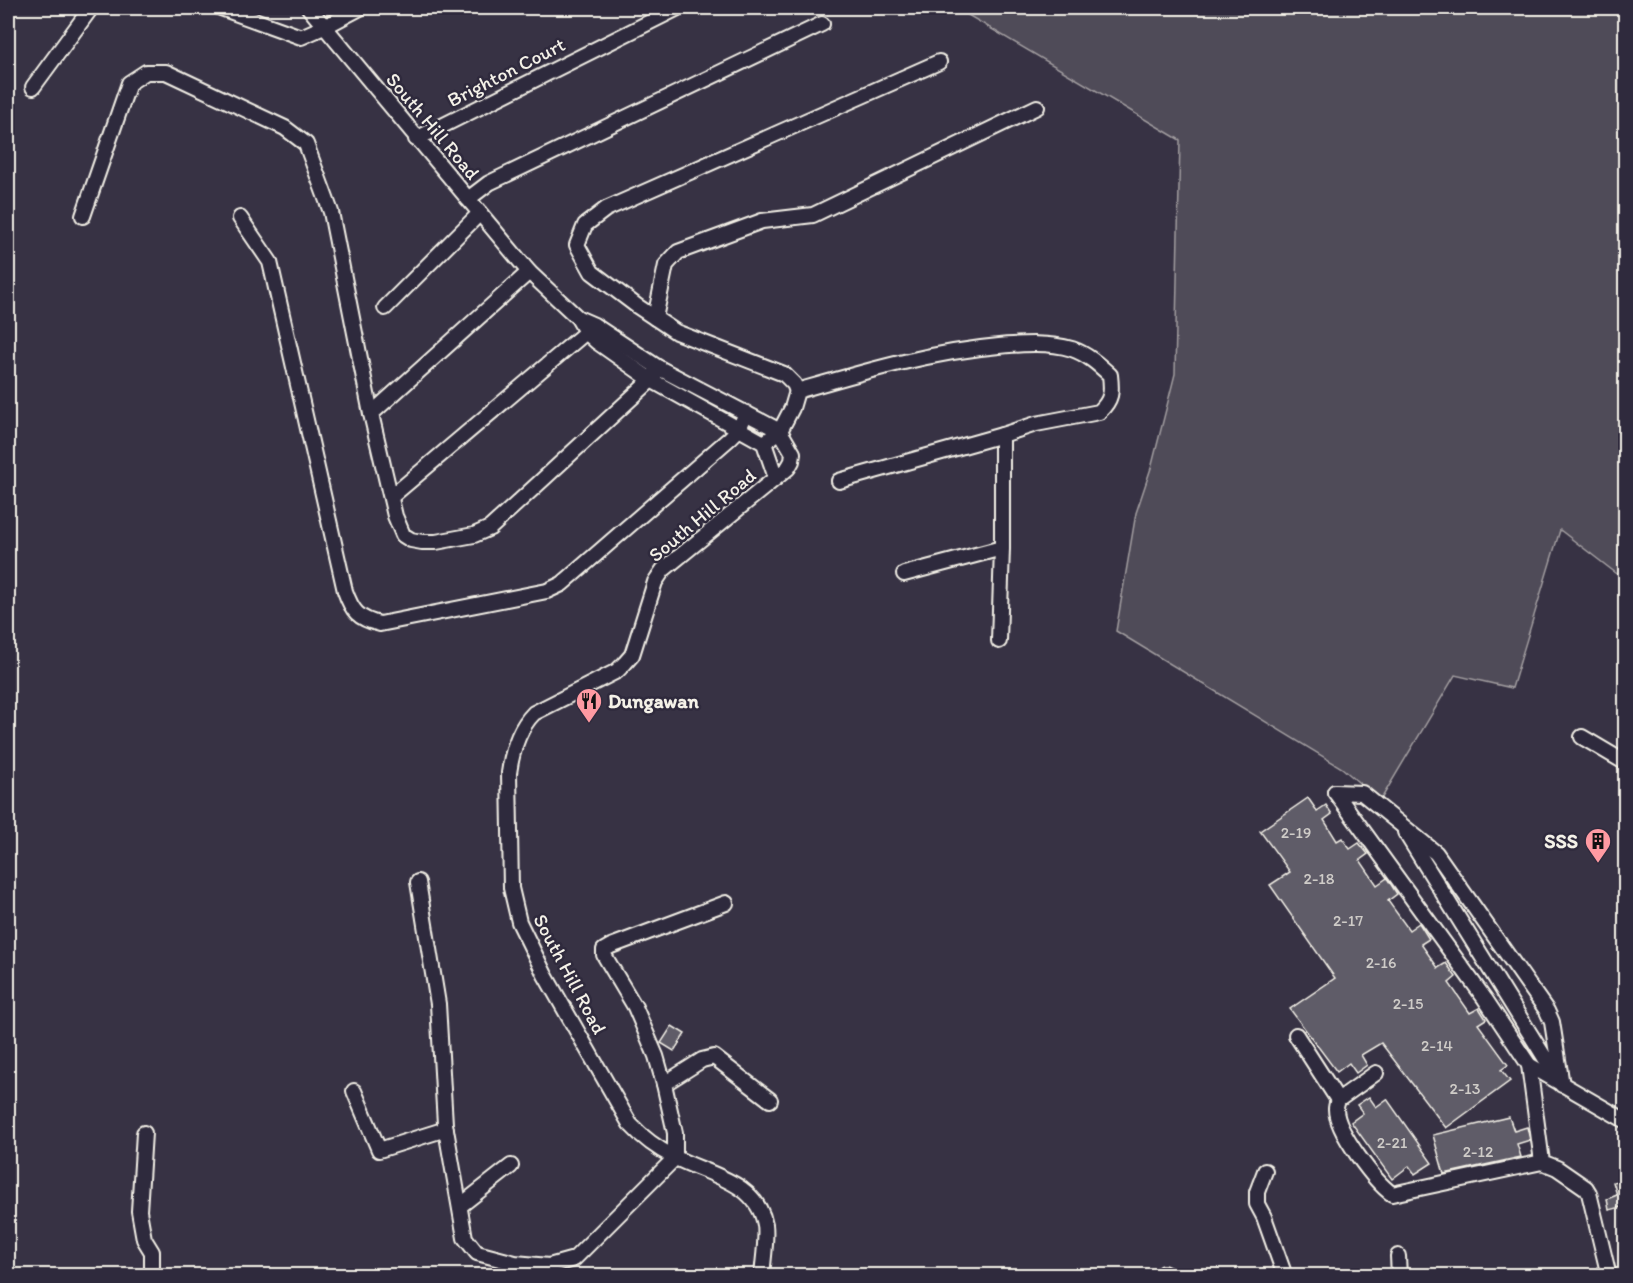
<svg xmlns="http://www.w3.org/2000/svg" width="1633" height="1283" font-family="Itim,sans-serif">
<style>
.green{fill:#504b59;stroke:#a29ea0;stroke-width:1.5}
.building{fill:#5f5c67;stroke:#f4f1e8;stroke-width:1.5}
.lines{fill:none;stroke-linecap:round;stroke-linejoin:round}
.street-casing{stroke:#f4f1e8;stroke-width:18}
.street{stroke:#2f2a3d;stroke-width:14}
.labels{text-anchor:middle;stroke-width:5;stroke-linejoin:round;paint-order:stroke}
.number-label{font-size:16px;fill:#cfccc8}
.street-label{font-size:20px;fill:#f4f1e8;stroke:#2f2a3d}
.poi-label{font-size:20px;font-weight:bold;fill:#f4f1e8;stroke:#2f2a3d;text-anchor:start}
</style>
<rect width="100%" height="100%" fill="#373244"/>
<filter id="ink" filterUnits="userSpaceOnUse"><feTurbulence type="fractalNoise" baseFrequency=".0167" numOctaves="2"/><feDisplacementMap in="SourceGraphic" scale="12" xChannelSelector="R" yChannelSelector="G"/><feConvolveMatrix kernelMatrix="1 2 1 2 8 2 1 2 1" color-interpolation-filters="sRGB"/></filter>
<g filter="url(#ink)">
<polygon class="green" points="956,8 1625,8 1625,580 1560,530 1512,688 1455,675 1380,801 1342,768 1116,631 1136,513 1152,465 1175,374 1180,140"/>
<g class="building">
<polygon points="1308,798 1317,811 1326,805 1332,814 1324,820 1337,841 1342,838 1350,849 1359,843 1368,854 1360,860 1377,885 1387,878 1397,894 1388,901 1409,930 1419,923 1429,939 1421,944 1438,968 1446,963 1456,977 1449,983 1470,1013 1479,1008 1486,1019 1478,1024 1508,1065 1501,1070 1510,1081 1446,1128 1381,1043 1361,1055 1367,1065 1356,1073 1349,1063 1337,1072 1290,1009 1335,978 1270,885 1290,872 1260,831"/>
<polygon points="672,1026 685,1034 674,1051 661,1043"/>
<polygon points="1369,1097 1376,1107 1387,1099 1432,1163 1415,1174 1409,1166 1392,1179 1351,1122 1363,1113 1357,1105"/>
<polygon points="1509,1117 1514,1131 1527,1127 1530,1140 1517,1144 1521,1157 1444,1174 1433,1135"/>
<polygon points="1626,1179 1626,1213 1624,1214 1621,1207 1609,1210 1607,1199 1617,1195 1613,1182"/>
</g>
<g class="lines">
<g class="street-casing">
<g id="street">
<polyline points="221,8 301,37 326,26 360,8"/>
<polyline points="309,8 529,272 578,318 586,332 597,342 651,380 764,443 776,478"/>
<polyline points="33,87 91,8"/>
<polyline points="416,139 678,8"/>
<polyline points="468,199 489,183 822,24"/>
<polyline points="83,216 129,83 146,72 166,72 285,128 306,144 331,212 371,414 395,516 403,535 411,540 422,542 436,542 474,535 490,528 651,380 659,368"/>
<path d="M240,218L270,262L345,591C352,611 358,619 380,624L547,591L562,584L730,438L739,429L746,413"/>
<polyline points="385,308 480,213"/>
<path d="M578,318L594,325L659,368L780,431L793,453L792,461L788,468L663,570L655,582L632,655L625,663L617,671L534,713C518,729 512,751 509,773L511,888L519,922L545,975L630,1124C642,1137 658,1149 674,1157C708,1175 757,1181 765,1225C767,1238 763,1262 762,1276"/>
<polyline points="655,318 666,265 678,252 762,221 813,215 1037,107"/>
<polyline points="797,391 794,384 784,374 676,332 637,306 592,272 577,245 585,225 606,209 939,62"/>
<polyline points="371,414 529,272"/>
<path d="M764,443L780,431L792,408L797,391C863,372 930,352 999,346C1023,344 1049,342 1072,349C1087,354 1099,365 1110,375C1112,392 1112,400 1099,412L1036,424L1002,435L839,481"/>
<polyline points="391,497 592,327"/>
<polyline points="904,574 1002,548"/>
<polyline points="999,641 1002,548 1002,435"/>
<polyline points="1582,737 1626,763"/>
<polyline points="1335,792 1485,999 1529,1065 1626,1121"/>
<polyline points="1335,792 1362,793 1436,853 1547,1011 1552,1022 1562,1085"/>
<polyline points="1405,832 1558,1079"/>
<polyline points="418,882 438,1004 445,1124 465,1238 477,1253 515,1263 549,1266 574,1259 675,1158 675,1133 664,1084 656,1056 635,1007 604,955 604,950 611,946 726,903"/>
<polyline points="1296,1035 1338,1100"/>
<polyline points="1529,1065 1542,1162 1557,1168 1586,1188 1589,1193 1609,1276"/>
<path d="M1376,1073L1338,1100C1337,1103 1336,1106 1336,1109C1336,1131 1375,1182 1392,1194L1542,1162"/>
<polyline points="664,1084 702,1060 714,1057 770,1100"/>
<polyline points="354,1091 379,1150 446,1129"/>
<polyline points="144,1133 139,1211 144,1239 152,1252 152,1276"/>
<polyline points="1265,1171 1257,1192 1257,1204 1264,1217 1285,1276"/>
<polyline points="460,1206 511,1166"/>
<polyline points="1398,1256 1399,1276"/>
<polyline points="1163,1276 1163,1273 1170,1276"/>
</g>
</g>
<use href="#street" class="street"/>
</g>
</g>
<defs>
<g id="restaurant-pin" transform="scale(1.35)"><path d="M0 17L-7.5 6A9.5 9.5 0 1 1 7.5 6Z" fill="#ff9aa2" stroke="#2f2a3d"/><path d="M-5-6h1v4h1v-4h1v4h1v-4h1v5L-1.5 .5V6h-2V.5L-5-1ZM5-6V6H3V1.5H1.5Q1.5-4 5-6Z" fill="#111"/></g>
<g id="building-pin" transform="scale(1.35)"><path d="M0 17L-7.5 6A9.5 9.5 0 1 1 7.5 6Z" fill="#ff9aa2" stroke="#2f2a3d"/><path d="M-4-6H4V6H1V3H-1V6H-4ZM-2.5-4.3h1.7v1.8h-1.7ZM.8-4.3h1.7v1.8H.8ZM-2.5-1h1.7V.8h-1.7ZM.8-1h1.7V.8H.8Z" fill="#111"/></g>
</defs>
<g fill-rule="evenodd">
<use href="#restaurant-pin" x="589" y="701"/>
<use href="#building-pin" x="1598" y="841"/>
</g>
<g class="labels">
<g class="number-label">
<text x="1296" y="838">2-19</text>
<text x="1319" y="884">2-18</text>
<text x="1348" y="926">2-17</text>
<text x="1381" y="968">2-16</text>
<text x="1408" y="1009">2-15</text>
<text x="1437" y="1051">2-14</text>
<text x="1465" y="1094">2-13</text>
<text x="1392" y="1148">2-21</text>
<text x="1478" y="1157">2-12</text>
</g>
<g class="street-label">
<text transform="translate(506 72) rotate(-27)" y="7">Brighton Court</text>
<text transform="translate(433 126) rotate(50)" y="7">South Hill Road</text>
<text transform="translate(702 515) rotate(-40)" y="7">South Hill Road</text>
<text transform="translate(570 974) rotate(62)" y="7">South Hill Road</text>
</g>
<g class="poi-label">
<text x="608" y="708">Dungawan</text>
<text x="1578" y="848" text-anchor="end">SSS</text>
</g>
</g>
<rect width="1633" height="1283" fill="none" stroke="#2f2a3d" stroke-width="30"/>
<rect x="15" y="15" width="1603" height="1253" fill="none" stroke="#f4f1e8" stroke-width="2" filter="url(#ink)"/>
</svg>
